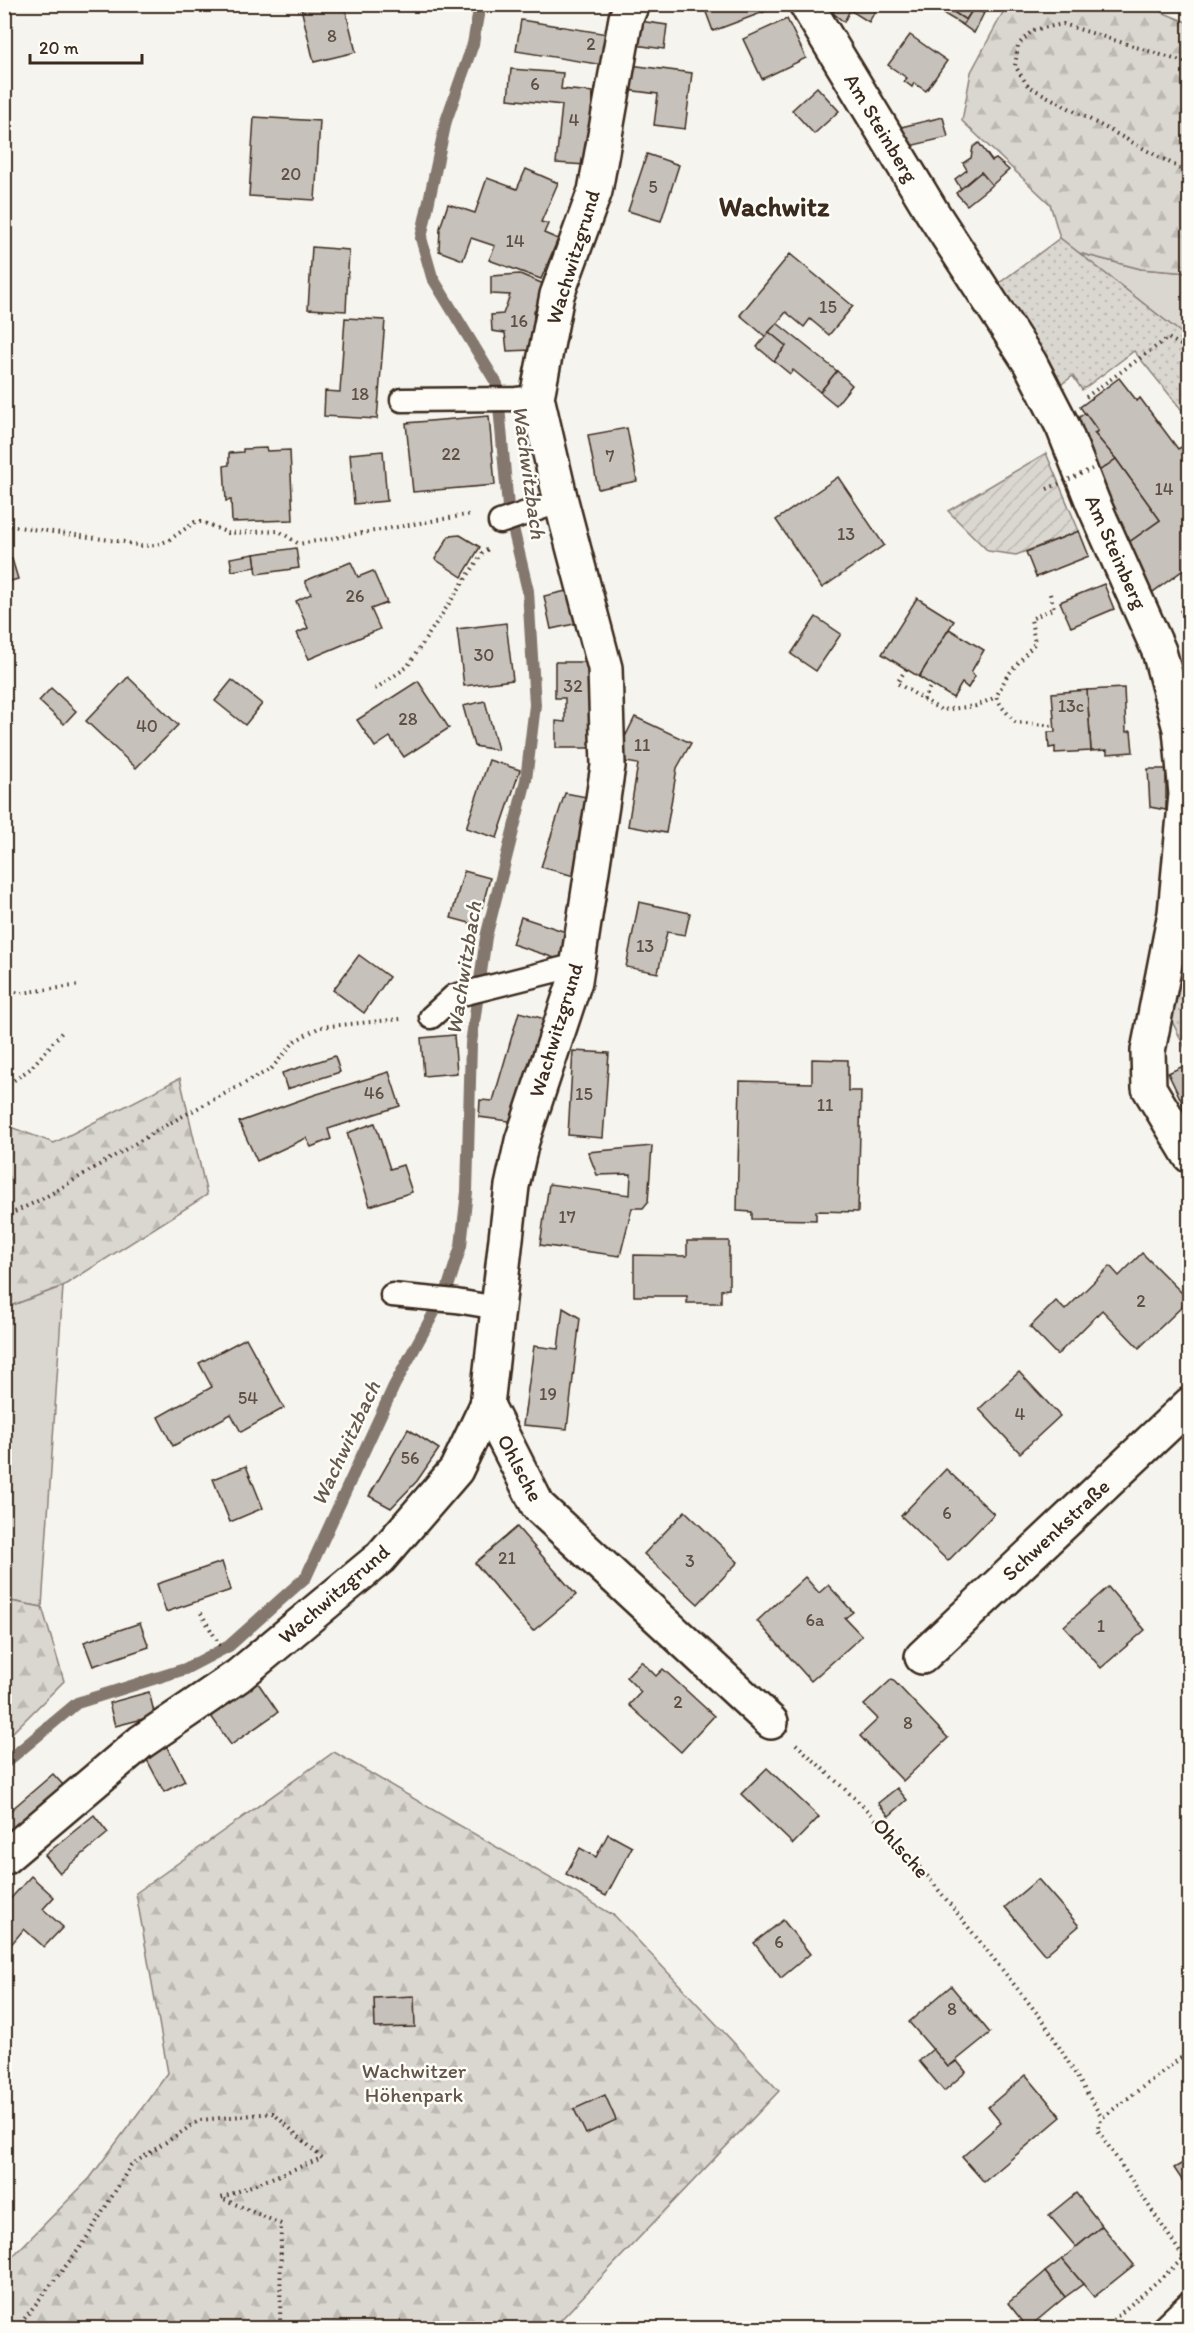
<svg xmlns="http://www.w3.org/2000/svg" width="1194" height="2333" font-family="Itim,sans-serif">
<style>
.grass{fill:#dad6d0;stroke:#8a8077;stroke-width:1.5}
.forest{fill:url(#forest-firs);stroke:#8a8077;stroke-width:1.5}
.park{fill:url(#park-dots);stroke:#8a8077;stroke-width:1.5}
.garden{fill:url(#garden-furrows);stroke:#8a8077;stroke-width:1.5}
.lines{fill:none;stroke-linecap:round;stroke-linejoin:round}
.stream{stroke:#84786e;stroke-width:12}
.building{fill:#c7c1bb;stroke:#3b2a1e;stroke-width:1.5}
.lane-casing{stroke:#3b2a1e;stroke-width:27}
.street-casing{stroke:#3b2a1e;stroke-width:38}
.path{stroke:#3b2a1e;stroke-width:4;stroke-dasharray:1.5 4.5;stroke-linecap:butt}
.lane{stroke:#fdfcf7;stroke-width:22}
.street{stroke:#fdfcf7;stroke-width:33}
.path-bridge{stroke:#3b2a1e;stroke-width:4;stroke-dasharray:1.5 4.5;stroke-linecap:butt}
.labels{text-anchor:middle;stroke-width:5;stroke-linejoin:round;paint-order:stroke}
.number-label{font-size:18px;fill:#5e5045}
.street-label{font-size:21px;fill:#3b2a1e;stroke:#fdfcf7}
.park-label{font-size:21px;fill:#63554a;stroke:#fdfcf7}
.water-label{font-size:22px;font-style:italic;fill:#65584d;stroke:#fdfcf7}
.district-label{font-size:27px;font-weight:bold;fill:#3b2a1e;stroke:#fdfcf7}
</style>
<defs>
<pattern id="forest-firs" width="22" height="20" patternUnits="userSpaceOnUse" patternTransform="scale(1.5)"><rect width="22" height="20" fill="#dad6d0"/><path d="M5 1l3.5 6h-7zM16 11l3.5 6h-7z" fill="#bcb8b2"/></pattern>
<pattern id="park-dots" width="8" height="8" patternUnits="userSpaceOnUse" patternTransform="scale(1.5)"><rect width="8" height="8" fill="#dad6d0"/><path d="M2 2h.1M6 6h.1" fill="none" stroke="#bcb8b2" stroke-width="1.8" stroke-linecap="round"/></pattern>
<pattern id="garden-furrows" width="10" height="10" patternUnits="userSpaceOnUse" patternTransform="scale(1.5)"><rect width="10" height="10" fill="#dad6d0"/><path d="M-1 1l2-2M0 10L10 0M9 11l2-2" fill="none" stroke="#bcb8b2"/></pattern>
</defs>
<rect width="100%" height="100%" fill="#f5f4ee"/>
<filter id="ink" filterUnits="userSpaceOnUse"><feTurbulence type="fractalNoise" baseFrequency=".0167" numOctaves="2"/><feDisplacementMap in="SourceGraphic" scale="12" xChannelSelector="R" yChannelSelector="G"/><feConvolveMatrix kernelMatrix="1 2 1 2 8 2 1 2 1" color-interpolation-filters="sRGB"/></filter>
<g filter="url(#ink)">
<g class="grass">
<polygon points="1079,253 1141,269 1189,273 1189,339"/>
<polygon points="63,1286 42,1607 5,1600 5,1308"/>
</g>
<g class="forest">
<polygon points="1007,5 1144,5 1189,23 1189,273 1141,269 1079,253 1060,238 1050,204 962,121 971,72"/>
<polygon points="180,1078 207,1195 63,1286 5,1308 5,1125 54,1143"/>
<polygon points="5,1600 42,1607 64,1681 5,1740"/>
<polygon points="334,1752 615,1916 779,2091 553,2328 5,2328 5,2264 90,2178 168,2073 136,1893"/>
</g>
<g class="park">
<polygon points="1060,238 1189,339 1189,419 1134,351 1082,390 1073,376 1059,386 998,284"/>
<polygon points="1189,862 1189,1056 1170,1017"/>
</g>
<polygon class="garden" points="1046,453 1079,531 1016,555 988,551 948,511"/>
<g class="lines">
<polyline class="stream" points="4,1764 77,1703 185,1669 229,1646 306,1577 394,1386 448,1287 461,1246 467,1192 471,1044 486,937 526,780 535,705 528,591 508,507 497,384 432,277 421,238 446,121 473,44 480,4"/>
</g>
<g class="building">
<polygon points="300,4 344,4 356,52 314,62"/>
<polygon points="703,4 767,4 769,10 713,31"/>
<polygon points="837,4 879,4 869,22 850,10 844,22 833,13"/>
<polygon points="933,4 941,4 966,20 963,25 932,7"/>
<polygon points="941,4 976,4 966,20"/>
<polygon points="973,9 984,13 974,33 963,25"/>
<polygon points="787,19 806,58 762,79 743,39"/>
<polygon points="521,20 614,35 609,66 516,51"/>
<polygon points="639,21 667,25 664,49 635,45"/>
<polygon points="910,35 947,61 926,91 914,83 912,87 904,81 907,78 888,65"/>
<polygon points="630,65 692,73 685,129 654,125 658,94 627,90"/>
<polygon points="511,69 563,73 561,89 593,92 586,165 556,163 562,105 508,99"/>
<polygon points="817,87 839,111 814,134 792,110"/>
<polygon points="254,117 320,121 315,200 249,196"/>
<polygon points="943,117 948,137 910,146 901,127"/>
<polygon points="979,143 992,161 996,159 1009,170 992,185 981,172 961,189 955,179 967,170 963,163 971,158 973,147"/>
<polygon points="647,154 679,165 661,221 628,211"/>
<polygon points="526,169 558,183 541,222 548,224 544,233 558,239 541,279 489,260 495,246 471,238 463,260 439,251 440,228 448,204 475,213 487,178 517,189"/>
<polygon points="981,172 992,185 967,205 956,193"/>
<polygon points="312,247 349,250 346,311 308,309"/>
<polygon points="790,254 853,306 829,335 810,319 804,327 786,312 766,337 740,315"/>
<polygon points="520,274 546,285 534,312 532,350 507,351 505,333 492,331 491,315 503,314 510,295 491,294 491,276"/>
<polygon points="345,318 385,320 377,419 324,416 325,391 340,392"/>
<polygon points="777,323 837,371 820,392 793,370 790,374 774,361 786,346 769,332"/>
<polygon points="769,332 786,346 774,361 757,347"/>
<polygon points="837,371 852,385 836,405 820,392"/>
<polygon points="1119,378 1137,401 1140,398 1178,449 1190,442 1190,565 1150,594 1126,544 1160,520 1116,459 1094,433 1098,431 1080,407"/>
<polygon points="1085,413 1098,431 1094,433 1116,459 1095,474 1077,419"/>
<polygon points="489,416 495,485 413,492 406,423"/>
<polygon points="627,428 637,481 598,489 588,435"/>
<polygon points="266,448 267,451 290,450 293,520 232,522 231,500 226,501 224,466 229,465 229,453 243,452 243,449"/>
<polygon points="383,451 387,501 354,504 350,454"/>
<polygon points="1116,459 1160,520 1126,544 1095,474"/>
<polygon points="838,477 884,545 822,588 776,520"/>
<polygon points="1079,531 1089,556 1036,577 1026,552"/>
<polygon points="460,535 480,547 462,577 435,559 449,536"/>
<polygon points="296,548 299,568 257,574 254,554"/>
<polygon points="254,554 256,567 232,571 230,558"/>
<polygon points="12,559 18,579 4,583 4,561"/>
<polygon points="351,562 358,577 373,571 387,603 371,609 380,629 309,659 297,633 308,628 296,601 311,594 305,581"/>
<polygon points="1104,584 1114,609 1071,627 1060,602"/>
<polygon points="571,590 579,623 551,629 544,596"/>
<polygon points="917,598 954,621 919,677 882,654"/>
<polygon points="816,617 841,634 816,671 791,654"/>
<polygon points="506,623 513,680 464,686 457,629"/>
<polygon points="949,629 984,650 971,672 975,676 968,688 962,683 953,698 919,677"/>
<polygon points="555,662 590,662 590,748 556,748 556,721 565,722 565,698 555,698"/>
<polygon points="128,677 178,725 136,768 86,721"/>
<polygon points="232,680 262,704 245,725 215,701"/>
<polygon points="418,681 449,728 404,757 390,737 375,747 357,720"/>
<polygon points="51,688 76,711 64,724 39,701"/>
<polygon points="1124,688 1126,732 1131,731 1133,752 1107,754 1107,750 1091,751 1087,690"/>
<polygon points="1087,690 1091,751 1055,753 1055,747 1049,748 1048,732 1055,732 1052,693"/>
<polygon points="485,701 498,750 474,746 463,706"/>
<polygon points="635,717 691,743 677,768 666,833 628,826 638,764 620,761 622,743"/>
<polygon points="489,760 520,770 497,838 466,828"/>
<polygon points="1148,769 1166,769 1166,810 1150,807"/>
<polygon points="565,793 592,798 576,859 586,861 585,879 541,867"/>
<polygon points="464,871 490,878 477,925 451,918"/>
<polygon points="639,902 690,913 685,935 667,932 658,973 626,967"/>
<polygon points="521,917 572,934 564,961 512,944"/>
<polygon points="359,955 389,977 364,1013 333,990"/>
<polygon points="519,1012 545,1019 516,1122 479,1117 480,1100 493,1101"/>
<polygon points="454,1035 457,1073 424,1076 421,1038"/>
<polygon points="573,1051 609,1053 603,1138 568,1135"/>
<polygon points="335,1056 340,1072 287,1089 282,1073"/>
<polygon points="812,1059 848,1060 848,1091 861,1091 858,1212 816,1211 816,1220 752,1219 752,1212 737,1211 740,1081 812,1083"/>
<polygon points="1190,1063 1190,1119 1168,1073"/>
<polygon points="389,1072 400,1106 328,1129 331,1139 311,1147 306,1138 257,1161 239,1122 314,1095"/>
<polygon points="375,1123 390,1169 403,1165 412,1192 370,1206 347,1133"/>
<polygon points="652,1146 648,1202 643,1208 632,1208 620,1256 540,1245 549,1184 630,1195 631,1174 597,1175 588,1152"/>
<polygon points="687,1241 729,1241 729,1289 721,1290 721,1303 687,1303 687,1296 634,1296 634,1255 687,1256"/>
<polygon points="1142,1253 1189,1300 1139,1348 1102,1310 1057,1355 1030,1327 1056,1301 1065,1310 1110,1266 1119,1276"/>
<polygon points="563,1308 580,1318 567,1429 523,1425 534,1346 558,1349"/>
<polygon points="246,1338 284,1408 241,1432 231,1414 173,1446 158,1417 212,1387 199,1363"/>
<polygon points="1019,1372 1060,1416 1020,1453 979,1409"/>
<polygon points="408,1429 439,1449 417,1481 391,1508 369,1496"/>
<polygon points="246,1466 263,1508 230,1522 213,1479"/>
<polygon points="946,1469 994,1514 948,1561 901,1516"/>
<polygon points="685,1511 738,1562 698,1604 644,1554"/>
<polygon points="517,1527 576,1595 533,1631 475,1563"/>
<polygon points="222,1562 231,1590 166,1612 157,1584"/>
<polygon points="805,1577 819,1593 828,1585 853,1612 845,1618 862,1636 811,1681 757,1621"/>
<polygon points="1108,1587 1145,1630 1101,1668 1064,1626"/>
<polygon points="140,1623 149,1647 93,1666 84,1642"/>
<polygon points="641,1661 656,1676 663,1669 714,1716 681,1752 629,1705 641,1692 626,1677"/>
<polygon points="892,1679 948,1738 903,1781 860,1736 878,1719 864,1705"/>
<polygon points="258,1683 278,1712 231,1745 211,1716"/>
<polygon points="149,1692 155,1716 115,1726 109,1703"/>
<polygon points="165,1743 185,1781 164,1792 144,1754"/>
<polygon points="767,1768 819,1817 793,1844 741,1794"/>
<polygon points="53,1774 66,1788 9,1838 4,1833 4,1816"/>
<polygon points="897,1788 907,1800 889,1816 878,1803"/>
<polygon points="94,1815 108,1833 60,1873 45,1855"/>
<polygon points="608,1834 632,1847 606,1896 566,1874 580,1848 596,1857"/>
<polygon points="31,1876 54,1897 43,1909 63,1927 44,1947 24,1929 9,1947 4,1943 4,1906"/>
<polygon points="1038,1879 1079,1926 1045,1955 1005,1907"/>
<polygon points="783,1920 810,1954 781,1978 754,1943"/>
<polygon points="951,1986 990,2033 948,2067 909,2022"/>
<polygon points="414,1996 415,2027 375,2028 374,1998"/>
<polygon points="933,2049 948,2067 957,2061 966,2072 944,2091 919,2061"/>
<polygon points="1026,2075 1061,2117 984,2182 962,2157 1001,2123 988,2107"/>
<polygon points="605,2095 616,2120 586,2134 574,2109"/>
<polygon points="1190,2159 1190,2192 1174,2168"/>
<polygon points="1076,2193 1102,2226 1076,2247 1049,2215"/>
<polygon points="1102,2226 1134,2265 1094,2297 1062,2259"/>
<polygon points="1062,2259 1083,2284 1065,2297 1045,2272"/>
<polygon points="1045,2272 1065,2297 1028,2328 1008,2303"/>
</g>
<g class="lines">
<g class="lane-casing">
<g id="lane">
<polyline points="402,400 516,399 537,397"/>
<polyline points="500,522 561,501"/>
<polyline points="431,1017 454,996 577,965"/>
<polyline points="392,1295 456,1301 498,1308"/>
<polyline points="1163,2328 1190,2302"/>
</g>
</g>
<g class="street-casing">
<g id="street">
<polyline points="806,4 932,212 1030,363 1063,427 1093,503 1159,651 1180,729 1186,794 1175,913 1148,1051 1149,1088 1190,1156"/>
<polyline points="487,1405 538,1506 771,1722"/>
<polyline points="922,1657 1190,1404"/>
<polyline points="4,1858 141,1742 238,1676 380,1558 456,1470 487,1405 512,1186 522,1141 575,981 608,766 605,668 561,501 537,397 557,295 595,191 626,18 632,4"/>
</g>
</g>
<g class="path">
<polyline points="1190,64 1063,24 1033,30 1018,45 1015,66 1028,86 1174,165 1190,176"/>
<polyline points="1086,397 1168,338 1190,350"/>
<polyline points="4,525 124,542 141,546 157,545 169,540 195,522 202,522 228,533 279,531 299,544 472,514"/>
<polyline points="1050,594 1054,608 1031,619 1035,643 1007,676 996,697 1002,707 1015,722 1055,726"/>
<polyline points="1180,612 1190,607"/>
<polyline points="906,669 897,683 941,710 976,706 996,697"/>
<polyline points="375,689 407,667 482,554 488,549"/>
<polyline points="923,700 931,685"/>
<polyline points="4,990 21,993 81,985"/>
<polyline points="4,1087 30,1069 63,1031"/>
<polyline points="4,1217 44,1198 168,1124 271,1069 295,1041 320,1027 401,1019"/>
<polyline points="201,1613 220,1646"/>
<polyline points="796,1744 863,1806 925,1873 1044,2022 1102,2118"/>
<polyline points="17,2328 83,2244 131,2165 200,2120 273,2113 322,2158 221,2198 281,2224 280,2328"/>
<polyline points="1104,2328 1184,2258 1097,2129 1102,2118 1190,2051"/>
</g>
<use href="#lane" class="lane"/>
<use href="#street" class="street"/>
<polyline class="path-bridge" points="1047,489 1092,469"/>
</g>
</g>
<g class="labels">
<g class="number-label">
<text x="332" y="42">8</text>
<text x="591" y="50">2</text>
<text x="535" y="90">6</text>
<text x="574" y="126">4</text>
<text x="291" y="180">20</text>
<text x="653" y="193">5</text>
<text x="515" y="247">14</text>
<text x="828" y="313">15</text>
<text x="519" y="327">16</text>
<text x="360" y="400">18</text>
<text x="451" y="460">22</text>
<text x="610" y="462">7</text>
<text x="1164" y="495">14</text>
<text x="846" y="540">13</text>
<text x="355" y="602">26</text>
<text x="484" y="661">30</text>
<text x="573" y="692">32</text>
<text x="1071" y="712">13c</text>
<text x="408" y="725">28</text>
<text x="147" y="732">40</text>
<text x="642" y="751">11</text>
<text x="645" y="952">13</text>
<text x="374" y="1099">46</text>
<text x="584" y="1100">15</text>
<text x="825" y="1111">11</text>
<text x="567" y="1223">17</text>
<text x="1141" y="1307">2</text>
<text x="548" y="1400">19</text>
<text x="248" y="1404">54</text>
<text x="1020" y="1420">4</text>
<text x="410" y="1464">56</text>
<text x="947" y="1519">6</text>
<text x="507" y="1564">21</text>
<text x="690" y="1567">3</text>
<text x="815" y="1626">6a</text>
<text x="1101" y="1632">1</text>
<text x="678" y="1708">2</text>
<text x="908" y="1729">8</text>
<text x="779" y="1948">6</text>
<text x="952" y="2015">8</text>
</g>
<g class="street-label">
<text transform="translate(881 128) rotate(59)" y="7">Am Steinberg</text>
<text transform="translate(573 257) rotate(-73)" y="7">Wachwitzgrund</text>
<text transform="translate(1116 552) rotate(66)" y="7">Am Steinberg</text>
<text transform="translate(556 1030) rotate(-73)" y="7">Wachwitzgrund</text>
<text transform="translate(520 1468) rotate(62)" y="7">Ohlsche</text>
<text transform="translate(1056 1530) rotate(-43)" y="7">Schwenkstraße</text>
<text transform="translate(334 1594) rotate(-41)" y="7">Wachwitzgrund</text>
<text transform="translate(901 1848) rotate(48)" y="7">Ohlsche</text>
</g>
<g class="park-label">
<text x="414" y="2078">Wachwitzer<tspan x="414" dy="24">Höhenpark</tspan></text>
</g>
<g class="water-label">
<text transform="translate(530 472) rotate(82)" y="8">Wachwitzbach</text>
<text transform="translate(463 968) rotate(-81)" y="8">Wachwitzbach</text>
<text transform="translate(345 1443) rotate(-65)" y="8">Wachwitzbach</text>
</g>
<g class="district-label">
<text x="774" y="216">Wachwitz</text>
</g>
</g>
<rect width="1194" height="2333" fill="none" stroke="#fdfcf7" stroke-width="24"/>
<rect x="12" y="12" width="1170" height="2309" fill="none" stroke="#3b2a1e" stroke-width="2" filter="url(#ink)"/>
<path d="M30 54v9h112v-9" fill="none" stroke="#3b2a1e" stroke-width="3"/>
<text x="39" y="54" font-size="18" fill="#3b2a1e" stroke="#fdfcf7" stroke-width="4.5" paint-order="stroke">20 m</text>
</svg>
